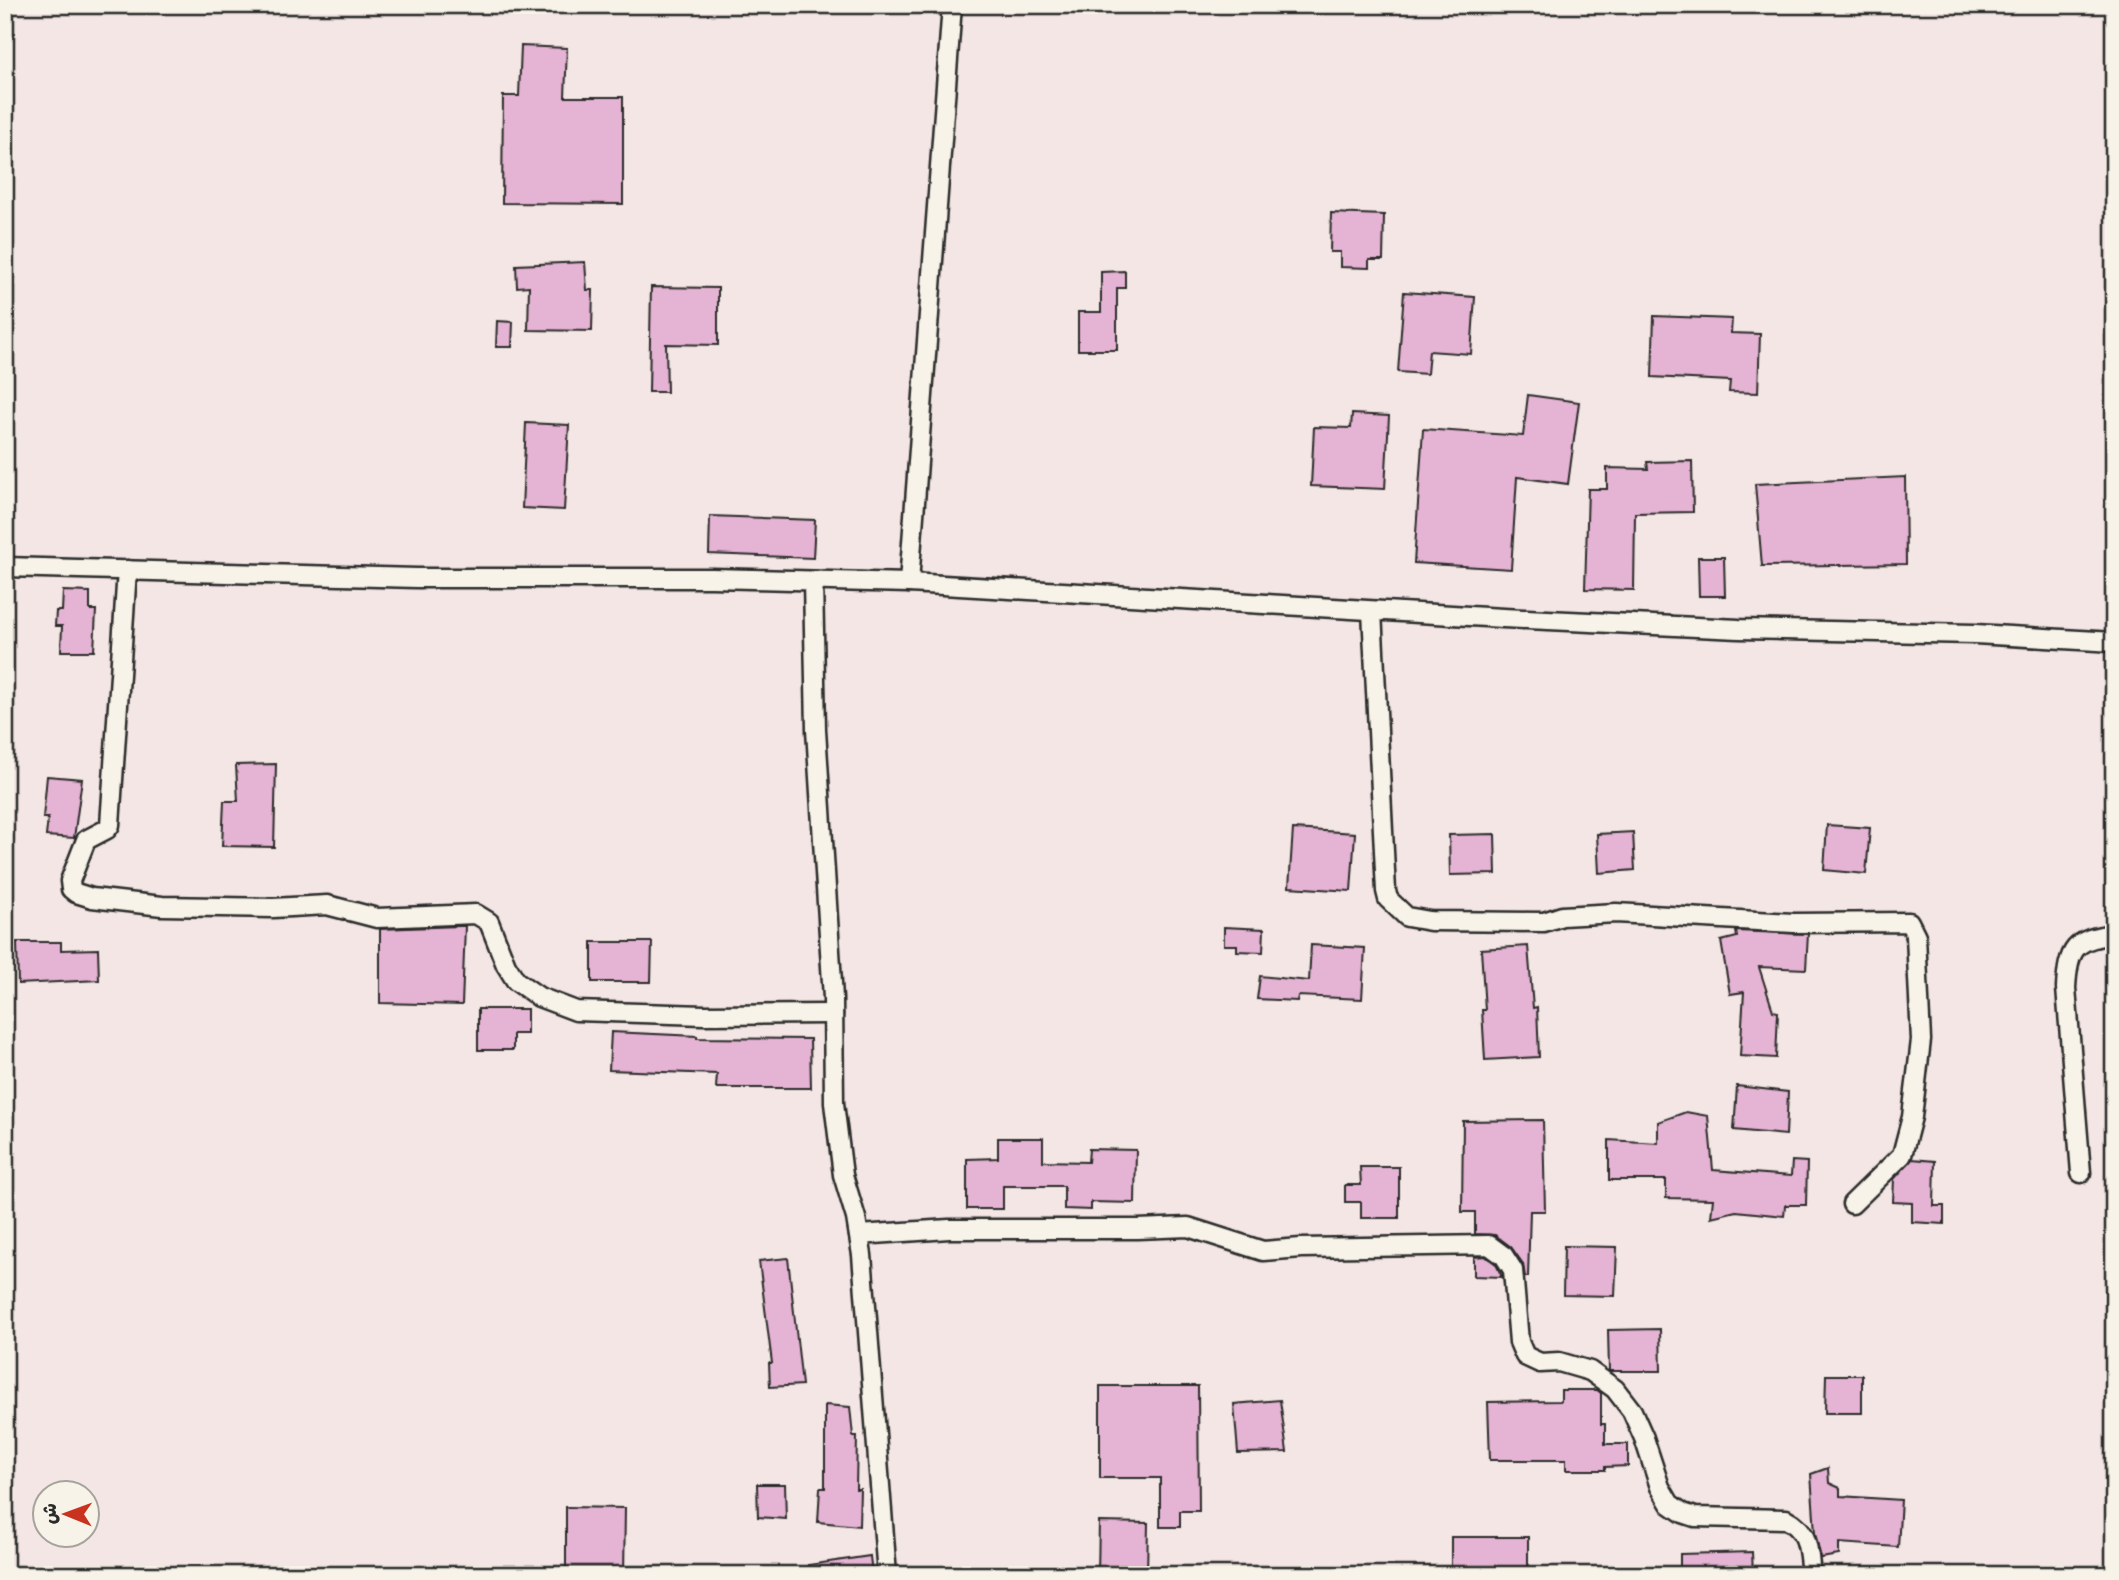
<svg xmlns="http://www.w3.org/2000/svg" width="2119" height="1580" font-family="Dekko,'Playpen Sans Arabic',sans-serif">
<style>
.green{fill:#cee297;stroke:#7c8661;stroke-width:2}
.building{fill:#e5b3d3;stroke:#2b2b2b;stroke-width:2}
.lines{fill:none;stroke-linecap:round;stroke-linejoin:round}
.street-casing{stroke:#2b2b2b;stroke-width:23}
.street{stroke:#f7f3e8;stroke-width:18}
</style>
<rect width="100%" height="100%" fill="#f3e6e4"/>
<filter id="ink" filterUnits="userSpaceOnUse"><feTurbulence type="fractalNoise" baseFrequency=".0143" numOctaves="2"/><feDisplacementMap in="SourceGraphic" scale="14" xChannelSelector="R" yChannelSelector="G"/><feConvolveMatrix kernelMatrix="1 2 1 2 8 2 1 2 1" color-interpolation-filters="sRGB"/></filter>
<g filter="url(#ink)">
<polygon class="green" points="1815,5 2038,5 2038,7"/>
<g class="building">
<polygon points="521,46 567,48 565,97 623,97 623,204 502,203 503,96 519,96"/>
<polygon points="1331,213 1384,215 1383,260 1369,260 1369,268 1340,267 1340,252 1330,252"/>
<polygon points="585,262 587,290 593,290 592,331 528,330 529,286 517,287 516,265"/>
<polygon points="1125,271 1125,288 1117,288 1117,350 1078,350 1078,312 1101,312 1101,272"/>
<polygon points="651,287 718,288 718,345 666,344 667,392 649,392"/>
<polygon points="1404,292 1475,297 1471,354 1429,351 1427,374 1398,372"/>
<polygon points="1654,316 1732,319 1731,333 1760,334 1758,393 1729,392 1730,381 1652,377"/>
<polygon points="497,321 513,322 512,347 496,347"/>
<polygon points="1528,395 1579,402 1568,484 1517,477 1511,569 1414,563 1423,429 1523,436"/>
<polygon points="1352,414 1389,416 1385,489 1311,486 1314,427 1351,428"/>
<polygon points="526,423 569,425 564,510 522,508"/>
<polygon points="1692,461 1693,512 1635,513 1634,590 1585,589 1588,489 1607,489 1607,468 1648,469 1647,462"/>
<polygon points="1905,477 1906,564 1762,566 1755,484"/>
<polygon points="710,516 815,520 813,558 709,554"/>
<polygon points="1698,557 1724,557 1725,596 1699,596"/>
<polygon points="63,591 90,592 90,610 96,610 94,651 61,651 62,626 55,626 56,611 62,611"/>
<polygon points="276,764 274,847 222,846 224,801 238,801 236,765"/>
<polygon points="47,776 82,779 74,838 46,836 48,818 43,818"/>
<polygon points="1827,825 1870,828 1866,874 1824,870"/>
<polygon points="1293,829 1355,833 1351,891 1289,887"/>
<polygon points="1633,832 1635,870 1599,873 1597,834"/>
<polygon points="1495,834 1496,874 1450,875 1449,835"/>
<polygon points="460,926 465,926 462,1005 380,1003 380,929"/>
<polygon points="1224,927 1264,929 1263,952 1237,951 1237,945 1224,945"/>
<polygon points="1736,931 1808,934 1806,969 1759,967 1773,1011 1778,1012 1776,1058 1740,1056 1744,992 1730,994 1721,941 1737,937"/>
<polygon points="17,942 61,942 61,950 98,949 99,980 18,984"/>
<polygon points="592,942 652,942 651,982 592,982"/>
<polygon points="1311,945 1365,948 1362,999 1298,996 1297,1001 1257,999 1260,976 1309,981"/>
<polygon points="1528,946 1533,1008 1537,1007 1539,1057 1485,1060 1482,1010 1485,1010 1481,949"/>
<polygon points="478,1009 527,1009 527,1034 513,1034 513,1050 478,1050"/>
<polygon points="611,1032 697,1036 697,1038 810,1039 811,1088 716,1088 717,1074 609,1070"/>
<polygon points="1737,1086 1788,1092 1786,1135 1734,1130"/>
<polygon points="1686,1112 1708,1116 1713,1170 1791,1176 1792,1161 1807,1162 1806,1205 1785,1205 1784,1216 1736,1211 1711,1217 1713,1199 1666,1198 1666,1180 1609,1180 1609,1140 1658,1143 1658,1122"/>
<polygon points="1543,1120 1545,1211 1530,1211 1528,1277 1525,1277 1523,1264 1511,1247 1495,1235 1475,1234 1475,1212 1462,1212 1463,1121"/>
<polygon points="998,1138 1043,1138 1043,1161 1088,1162 1089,1149 1136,1150 1135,1203 1091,1202 1091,1210 1064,1209 1064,1186 1003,1186 1003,1209 967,1209 967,1159 998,1158"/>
<polygon points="1912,1159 1935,1161 1934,1206 1944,1206 1944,1224 1912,1222 1912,1203 1893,1202 1894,1179"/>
<polygon points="1360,1167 1399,1167 1399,1218 1361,1218 1361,1202 1345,1202 1345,1185 1361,1185"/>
<polygon points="1564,1246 1617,1247 1615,1296 1563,1295"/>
<polygon points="1485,1256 1496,1264 1502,1277 1474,1276 1474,1257"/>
<polygon points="788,1258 802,1385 770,1387 769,1363 772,1363 759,1261"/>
<polygon points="1660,1329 1661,1371 1609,1371 1608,1330"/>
<polygon points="1826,1375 1862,1375 1862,1413 1825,1413"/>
<polygon points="1100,1386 1198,1386 1199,1511 1180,1511 1180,1527 1160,1527 1160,1478 1100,1478"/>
<polygon points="1561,1390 1597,1390 1601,1393 1601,1424 1605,1424 1605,1444 1628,1444 1628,1466 1605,1467 1605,1470 1566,1470 1566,1460 1490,1460 1488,1402 1561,1401"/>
<polygon points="1280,1400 1287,1452 1238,1453 1234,1404"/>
<polygon points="825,1405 850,1407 853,1436 857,1436 856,1489 860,1489 859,1526 818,1522 820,1488 825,1488"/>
<polygon points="1828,1468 1829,1483 1840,1488 1840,1496 1901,1500 1898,1547 1839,1543 1839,1555 1821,1558 1815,1533 1811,1474"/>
<polygon points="757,1484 785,1484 786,1519 758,1517"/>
<polygon points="566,1507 625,1508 624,1575 566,1575"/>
<polygon points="1099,1522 1148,1523 1147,1575 1098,1575"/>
<rect x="1451" y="1537" width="77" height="38"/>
<polygon points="1752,1552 1753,1575 1680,1575 1680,1554"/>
<polygon points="870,1556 872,1575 808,1575 808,1565"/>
</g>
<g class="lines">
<g class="street-casing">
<g id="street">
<polyline points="5,567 417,578 712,578 909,583 1503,618 1739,629 1975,634 2114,642"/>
<polyline points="127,570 110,825 107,829 86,840 70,881 71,889 76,893 92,898 162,906 273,908 327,905 377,918 476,914 489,922 506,965 516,981 539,997 576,1011 704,1015 833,1014"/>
<polyline points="813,581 816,730 833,998 834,1103 843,1175 856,1218 862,1255 887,1575"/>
<polyline points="909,583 952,5"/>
<polyline points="1372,611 1386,891 1388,899 1407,917 1430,921 1544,922 1562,916 1616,913 1794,923 1909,922 1916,936 1921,1040 1912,1117 1902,1155 1852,1204"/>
<path d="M2081,1173L2066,988C2068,949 2074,939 2114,934"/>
<path d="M859,1235L949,1229H1138L1188,1227L1263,1251L1301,1248L1489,1245L1504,1256L1513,1270L1519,1342L1525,1356L1540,1363L1559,1362L1590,1371L1615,1389L1632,1411L1644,1438L1660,1487L1670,1504L1683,1513L1695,1517L1786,1519C1810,1531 1808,1551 1811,1575"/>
</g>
</g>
<use href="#street" class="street"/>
</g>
</g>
<rect width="2119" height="1580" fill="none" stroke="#f7f3e8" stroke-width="28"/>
<rect x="14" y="14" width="2091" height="1552" fill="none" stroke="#2b2b2b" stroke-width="2.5" filter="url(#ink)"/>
<g transform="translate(66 1514) rotate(271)"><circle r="33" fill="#f7f3e8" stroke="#a5a39c" stroke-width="2"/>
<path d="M0-5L12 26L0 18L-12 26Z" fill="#c8321e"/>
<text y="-10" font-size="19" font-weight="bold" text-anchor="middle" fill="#2b2b2b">ش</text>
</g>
</svg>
